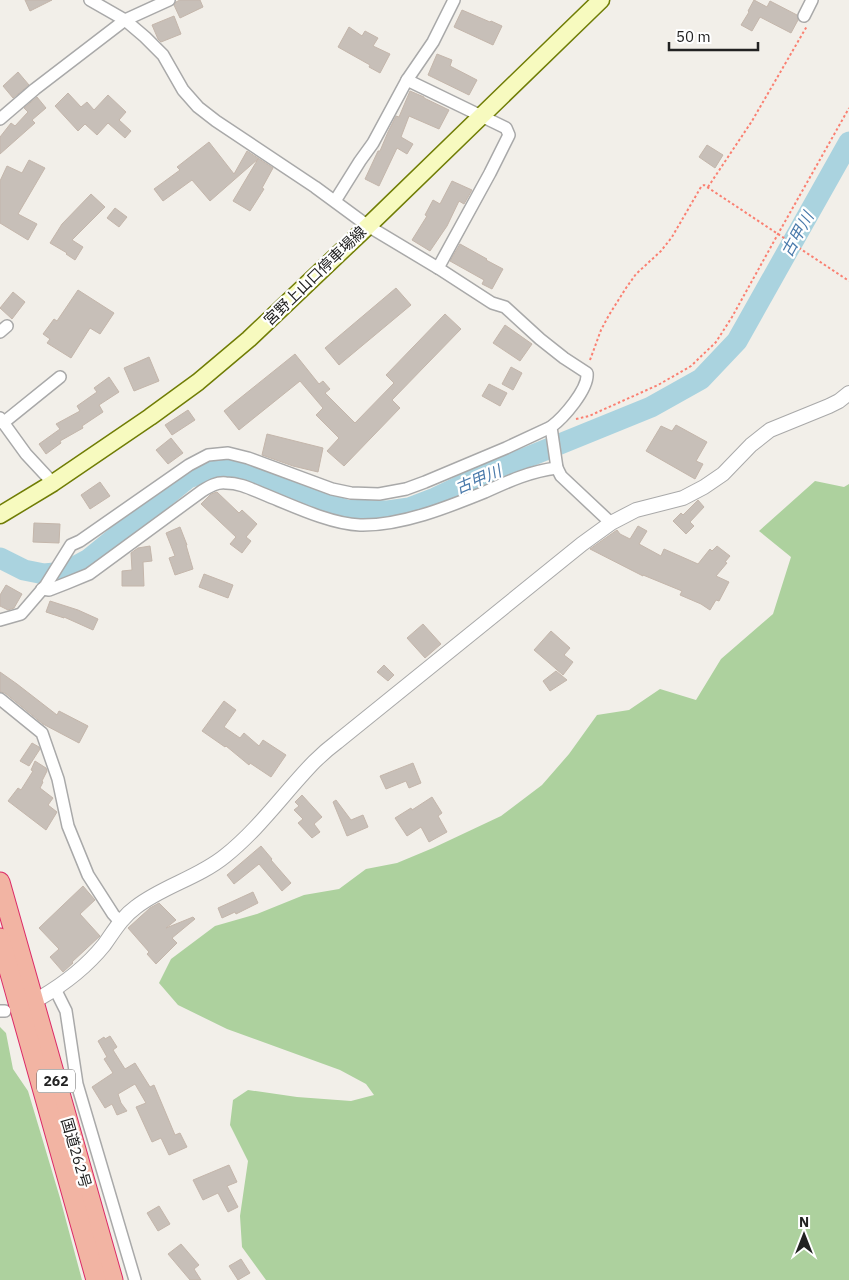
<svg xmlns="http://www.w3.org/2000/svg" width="849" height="1280" font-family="'IBM Plex Sans','Noto Sans JP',sans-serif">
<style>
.forest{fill:#add19e}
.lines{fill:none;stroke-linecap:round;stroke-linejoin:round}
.river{stroke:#aad3df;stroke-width:21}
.building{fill:#c7bfb8;stroke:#c4b6ab}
.minor-casing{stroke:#a9a9a9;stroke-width:14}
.tertiary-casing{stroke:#a9a9a9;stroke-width:16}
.secondary-casing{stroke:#707d05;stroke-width:19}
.trunk-casing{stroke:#dc2a67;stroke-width:21}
.path{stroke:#fa8072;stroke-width:2;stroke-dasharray:2.5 2.5;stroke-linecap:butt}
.minor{stroke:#fff;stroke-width:11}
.tertiary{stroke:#fff;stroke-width:14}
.secondary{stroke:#f7fabf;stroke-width:16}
.trunk{stroke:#f2b4a3;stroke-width:19}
.labels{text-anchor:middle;stroke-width:4.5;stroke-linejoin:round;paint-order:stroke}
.shield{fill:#fff;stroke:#646464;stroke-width:1}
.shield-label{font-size:14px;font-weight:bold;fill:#222}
.street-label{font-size:15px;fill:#222;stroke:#fff}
.water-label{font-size:16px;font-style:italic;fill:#4a7aab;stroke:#fff}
</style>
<rect width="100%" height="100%" fill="#f2efe9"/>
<g class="forest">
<polygon points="815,481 844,487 849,484 849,1280 266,1280 242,1247 240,1216 248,1161 230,1125 233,1100 248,1090 297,1097 351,1101 374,1095 366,1084 340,1070 227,1029 178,1005 159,983 171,959 215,926 257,914 304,895 339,889 366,869 397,863 433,848 501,816 542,785 569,754 597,715 629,710 660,689 696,700 721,659 773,614 791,557 759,531"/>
<polygon points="0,1027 6,1033 13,1069 28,1091 60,1198 82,1280 0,1280"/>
</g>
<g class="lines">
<polyline class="river" points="0,558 24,570 44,574 65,572 89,559 188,478 213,469 237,471 281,486 346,510 388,511 409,508 435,498 479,477 651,407 701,379 737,341 849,142"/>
</g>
<g class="building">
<polygon points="25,0 52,0 30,11"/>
<polygon points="180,0 200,0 203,7 180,18 174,5 176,2"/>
<polygon points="754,0 767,7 770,1 797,15 798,20 791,33 760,17 752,31 741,25 749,12 748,11"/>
<polygon points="462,10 490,22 491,21 502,26 493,45 454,27"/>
<polygon points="174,16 181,34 161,42 158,39 152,25"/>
<polygon points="349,27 362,36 365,31 378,38 373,46 390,54 380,73 369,67 370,65 338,47"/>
<polygon points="437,54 452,60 450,66 477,80 469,95 428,75"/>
<polygon points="18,72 29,85 13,98 3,86"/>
<polygon points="410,91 424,97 424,98 449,110 439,129 409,116 401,137 413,144 407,154 397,148 379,186 365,179 378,151 380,151 388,132 396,116 399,117"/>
<polygon points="68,93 81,107 87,102 94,110 108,95 126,112 119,120 131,131 125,138 108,123 97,135 85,124 78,131 55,106"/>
<polygon points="37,97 46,108 32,120 35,123 0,154 0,137 11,123 15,126 28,112 24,108"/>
<polygon points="209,142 234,174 247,151 273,168 262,188 264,189 250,211 233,201 258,159 210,201 192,180 163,201 154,189 180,170 177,167"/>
<polygon points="707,145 723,155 715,168 699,157"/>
<polygon points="29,160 45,168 18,214 37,224 28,240 0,223 0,181 7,166 22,173"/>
<polygon points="452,181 472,190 464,204 459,201 447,226 430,251 412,240 427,216 425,215 433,200 440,204"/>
<polygon points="91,194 105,207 72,240 83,247 75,260 66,254 67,253 50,243 62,224"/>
<polygon points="115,208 127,217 119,227 107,218"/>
<polygon points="460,244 487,259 486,260 503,269 492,289 482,284 484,280 450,261"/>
<polygon points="396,288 411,305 339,365 325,348"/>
<polygon points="78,290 114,313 100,334 90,328 71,358 47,343 50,339 43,334 54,319 57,321"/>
<polygon points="13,292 25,302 12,319 0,308"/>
<polygon points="445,314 461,329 392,400 400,408 344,466 327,451 339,438 316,415 323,408 300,381 239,430 224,411 295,354 319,384 323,381 330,389 325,393 355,423 394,383 386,375"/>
<polygon points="505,325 532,344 520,361 493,343"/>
<polygon points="149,357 159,381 134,391 124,368"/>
<polygon points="511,367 522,373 513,390 502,384"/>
<polygon points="109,377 119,392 99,405 103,412 82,426 83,428 60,441 61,443 46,454 39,444 60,429 56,424 80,411 77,406 97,392 94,388"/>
<polygon points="489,384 507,393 500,406 482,396"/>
<polygon points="188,410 195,420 172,435 165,425"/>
<polygon points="676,425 707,442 696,461 703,464 695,479 646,451 661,426 672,431"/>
<polygon points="267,434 323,448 318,472 293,466 262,455"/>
<polygon points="171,438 183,453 168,464 156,450"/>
<polygon points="100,482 110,496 90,509 81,495"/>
<polygon points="217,492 239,513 242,510 257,524 246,537 251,541 242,553 230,544 236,537 201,504 211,494"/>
<polygon points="698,500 704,507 690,522 694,526 686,534 673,521 681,513 683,515"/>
<polygon points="34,523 60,524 59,543 33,542"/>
<polygon points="638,526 647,531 639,544 661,556 664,549 698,564 710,549 712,551 717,546 730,556 725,562 727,563 716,576 729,582 719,601 716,600 710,610 701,604 680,595 682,591 643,575 643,576 590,549 617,530 620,534 630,539"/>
<polygon points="180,527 187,545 186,545 193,569 175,575 169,558 175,556 166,533"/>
<polygon points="150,546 152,561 143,562 144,586 122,586 122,571 132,570 131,553 138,548"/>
<polygon points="204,574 233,585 228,598 199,587"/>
<polygon points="6,585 22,594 14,608 8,610 0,606 0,595"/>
<polygon points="50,601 78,610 98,619 93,630 64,617 64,618 46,612"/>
<polygon points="423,624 441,644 425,658 407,638"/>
<polygon points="551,631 570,648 564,655 573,662 563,675 534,650"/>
<polygon points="384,665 394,675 388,681 377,672"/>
<polygon points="556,671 567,680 550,691 543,681"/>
<polygon points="0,672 17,684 57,715 59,711 88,726 79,743 43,724 5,693 0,692"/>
<polygon points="224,701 236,710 224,727 240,738 244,733 259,746 263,740 286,755 271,777 250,763 249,765 226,746 225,747 202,731"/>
<polygon points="32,743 39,747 40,749 29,766 20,761"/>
<polygon points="35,761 46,768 47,771 42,781 43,782 40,788 53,798 48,805 57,812 46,830 8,801 18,788 21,790 33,771 31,770"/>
<polygon points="413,763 421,783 409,788 406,781 386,789 380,776"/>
<polygon points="302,795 322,817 314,824 320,832 312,838 298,823 303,819 294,810 299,806 295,802"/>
<polygon points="432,797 442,813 438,816 447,832 429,842 421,827 407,836 395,818 411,808 412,810"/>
<polygon points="336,800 351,820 363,815 368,827 347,836 333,802"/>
<polygon points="261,846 272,859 271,860 291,883 282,891 259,864 234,884 227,875"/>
<polygon points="83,886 95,900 80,914 100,936 72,962 73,963 63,972 50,957 59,949 39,928"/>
<polygon points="253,892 258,903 236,914 235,912 222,918 218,908"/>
<polygon points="159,903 176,920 166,928 193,917 195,919 172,938 177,943 156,964 147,954 149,952 128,928 150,908"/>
<polygon points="110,1036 117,1047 113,1050 125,1069 135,1063 150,1087 154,1085 175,1135 180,1133 187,1147 169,1155 161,1138 152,1142 136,1107 146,1103 135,1084 118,1094 121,1103 127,1111 117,1115 112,1104 105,1108 92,1087 113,1073 104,1059 107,1057 98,1041 104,1037 105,1039"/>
<polygon points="229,1165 237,1182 227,1186 238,1207 228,1212 218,1193 203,1200 193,1180"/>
<polygon points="159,1206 170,1224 158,1231 147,1213"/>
<polygon points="181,1244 199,1265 194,1269 201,1280 190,1280 168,1254"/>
<polygon points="241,1259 250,1273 238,1280 229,1266"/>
</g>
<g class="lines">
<g class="minor-casing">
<g id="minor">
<path d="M90,0L125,20L145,37L163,55L183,90L198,107L216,121L315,187L368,226L438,268L492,303L505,307L540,339L564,358L587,373C589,389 563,418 551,427L557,468L561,476L611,523"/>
<polyline points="804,16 812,0"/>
<polyline points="407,80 506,128 509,135 490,173 438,268"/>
<polyline points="0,119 35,89 125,20 169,0"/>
<polyline points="335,201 360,161 373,143 407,80 433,42 454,0"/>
<polyline points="0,332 7,326"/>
<polyline points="0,418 26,454 53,483"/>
<polyline points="3,423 60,377"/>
<path d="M42,589L49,590L67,583L89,574L202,491C210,486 217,482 226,483C241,483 253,490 266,495C293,506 331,524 360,525C401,526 448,507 485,492C509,481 531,471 557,468"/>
<polyline points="0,620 21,614 46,585 71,545 80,541 189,465 208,455 228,453 248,458 332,489 351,493 379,494 406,489 425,482 506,448 551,427"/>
<polyline points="0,699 42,733 58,779 68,826 88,875 113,914 120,922"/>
<polyline points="55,989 66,1011 77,1084 135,1280"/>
<polyline points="0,1011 5,1011"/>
</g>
</g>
<g class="tertiary-casing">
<path id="tertiary" d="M40,998C64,984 87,966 104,945C114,931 122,917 136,907C163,886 198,878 225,856C259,829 284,793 314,762C321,755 329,748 337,742L582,544L611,523L636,510L683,498L704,487L723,474L751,445L770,430L829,406L839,401L849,393"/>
</g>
<g class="secondary-casing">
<polyline id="secondary" points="0,515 53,483 150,417 198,382 249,339 368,226 601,0"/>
</g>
<g class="trunk-casing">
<g id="trunk">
<polyline points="0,882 113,1280"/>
<polyline points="0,938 96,1280"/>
</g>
</g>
<g class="path">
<polyline points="708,187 752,121 807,26"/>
<polyline points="590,360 601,330 609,315 626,288 636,274 661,251 672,237 701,187 704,185 849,281"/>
<polyline points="576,419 589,416 658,385 691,366 716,342 732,317 778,234 849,108"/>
</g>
<use href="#minor" class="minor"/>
<use href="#tertiary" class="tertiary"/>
<use href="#secondary" class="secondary"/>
<use href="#trunk" class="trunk"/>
</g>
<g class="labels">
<rect class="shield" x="37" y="1069.5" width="38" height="23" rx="4"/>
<g class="shield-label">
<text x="56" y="1086">262</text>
</g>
<g class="street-label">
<text transform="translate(315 276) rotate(-44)" y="5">宮野上山口停車場線</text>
<text transform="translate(76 1153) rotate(74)" y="5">国道262号</text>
</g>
<g class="water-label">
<text transform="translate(797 234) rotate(-61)" y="6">古甲川</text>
<text transform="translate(478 479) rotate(-23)" y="6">古甲川</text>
</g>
</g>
<g transform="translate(804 1235)" stroke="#ffffff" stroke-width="4" paint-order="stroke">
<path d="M0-4L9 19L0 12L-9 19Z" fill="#222222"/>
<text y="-8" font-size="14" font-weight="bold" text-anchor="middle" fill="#222222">N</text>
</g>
<path d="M669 42v8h89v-8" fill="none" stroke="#222222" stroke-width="2.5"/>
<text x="676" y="42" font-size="15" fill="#222222" stroke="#ffffff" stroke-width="4" paint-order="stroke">50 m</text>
</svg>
